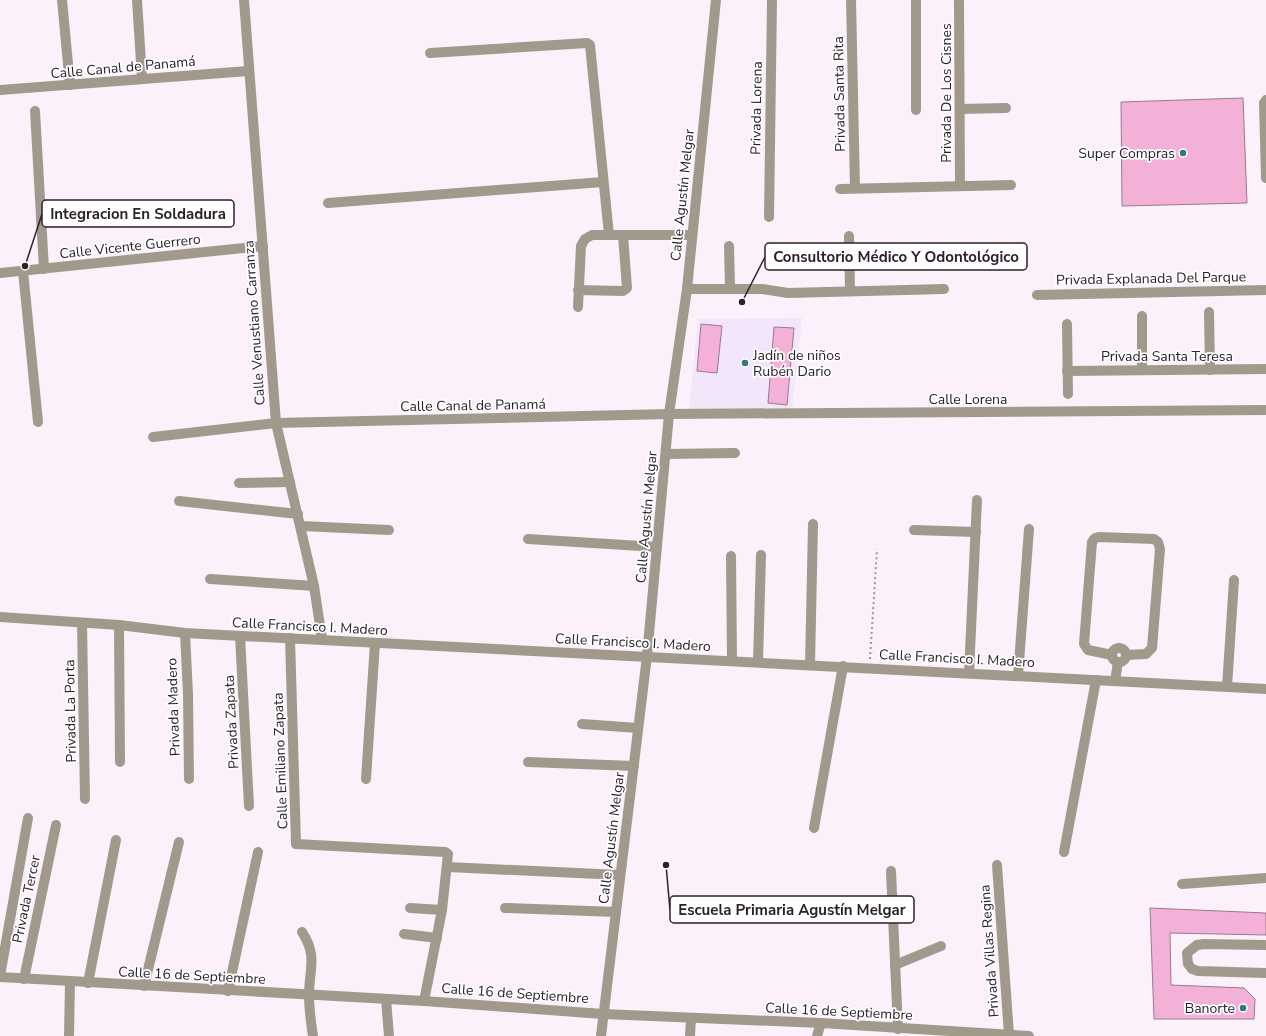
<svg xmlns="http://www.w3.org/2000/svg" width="1266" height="1036" font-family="'Nunito Sans',sans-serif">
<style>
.education{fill:#f1e6fa}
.building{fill:#f3b1d7;stroke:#987a8b}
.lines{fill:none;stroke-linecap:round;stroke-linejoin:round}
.path{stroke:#9e939d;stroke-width:2;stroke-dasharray:2 3;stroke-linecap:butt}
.minor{stroke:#a2998d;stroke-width:10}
.poi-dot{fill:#30797c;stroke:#fff;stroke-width:1.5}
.labels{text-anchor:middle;stroke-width:3.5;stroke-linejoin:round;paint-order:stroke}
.street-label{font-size:14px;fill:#2b212b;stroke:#fff}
.poi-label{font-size:14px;fill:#2b212b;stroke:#fff;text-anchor:end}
.leader{fill:none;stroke:#2b212b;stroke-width:1.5}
.callout-dot{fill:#2b212b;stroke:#fff;stroke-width:1.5}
.callout{fill:#fff;stroke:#2b212b;stroke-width:1.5}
.callout-label{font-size:15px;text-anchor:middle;font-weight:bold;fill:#2b212b}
</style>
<rect width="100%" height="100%" fill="#fcf1fb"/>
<polygon class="education" points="802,318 792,408 689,409 698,319"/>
<g class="building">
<polygon points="1243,98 1247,203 1122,206 1121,102"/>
<polygon points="701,324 722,326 717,373 697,371"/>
<polygon points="774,327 794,328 787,405 768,403"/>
<polygon points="1150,908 1266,913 1266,935 1170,933 1171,985 1244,988 1255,999 1254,1019 1154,1019"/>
</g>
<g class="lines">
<polyline class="path" points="870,659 877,549"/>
<g class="minor">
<polyline points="62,0 70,85"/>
<polyline points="137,0 142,78"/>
<polyline points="244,0 276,423 314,586 322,639"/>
<polyline points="851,0 855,188"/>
<polyline points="916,0 916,110"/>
<polyline points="959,0 960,186"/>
<polyline points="430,53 587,43 590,45 609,235"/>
<polyline points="0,90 248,71"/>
<polyline points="1266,100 1264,103 1266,178"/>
<polyline points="960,109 1006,108"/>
<polyline points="35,111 44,269"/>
<polyline points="840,189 1011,185"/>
<polyline points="328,203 603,182"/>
<polyline points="769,217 772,0"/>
<polyline points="849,236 850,291"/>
<polyline points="729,246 730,288"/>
<polyline points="23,271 38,422"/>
<polyline points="0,273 263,246"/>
<polyline points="687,289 762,289 788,293 944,289"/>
<polyline points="578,290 623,291 627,288 623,235"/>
<polyline points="1037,295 1266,290"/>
<polyline points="578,307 581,246 585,239 592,235 692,235"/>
<polyline points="1209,312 1210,370"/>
<polyline points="1142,316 1142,370"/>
<polyline points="1067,324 1068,394"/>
<polyline points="1067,371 1266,369"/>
<polyline points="153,437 276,423 669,414 1266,410"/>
<polyline points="666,454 735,453"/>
<polyline points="239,483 290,482"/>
<polyline points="179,501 298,514"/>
<polyline points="301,526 389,530"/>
<polyline points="914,530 976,532"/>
<polyline points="528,539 657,547"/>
<polyline points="731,556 732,661"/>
<polyline points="210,579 314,586"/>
<polyline points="0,617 119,625 185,633 1266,689"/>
<polyline points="82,623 85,799"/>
<polyline points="119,625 120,762"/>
<polyline points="185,633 188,694 189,779"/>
<polyline points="240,636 249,806"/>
<polyline points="290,638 296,844 445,852 448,854 442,910 424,1001"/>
<circle cx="1119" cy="655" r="7"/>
<polyline points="1112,655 1088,650 1084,644 1092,542 1095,538 1099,537 1154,539 1158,542 1160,549 1152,648 1146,654 1126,655"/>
<polyline points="758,662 761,555"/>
<polyline points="810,665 813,524"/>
<polyline points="969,673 977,500"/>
<polyline points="1018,676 1029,529"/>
<polyline points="1115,681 1118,662"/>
<polyline points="1227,687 1234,580"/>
<polyline points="582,724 638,728"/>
<polyline points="528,762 634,766"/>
<polyline points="366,779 375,643"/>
<polyline points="814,828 843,666"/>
<polyline points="1064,852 1096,680"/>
<polyline points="997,865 1009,1035"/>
<polyline points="448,867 620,875"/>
<polyline points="891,871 898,1029"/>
<polyline points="1182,884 1266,878"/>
<polyline points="410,908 442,910"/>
<polyline points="505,908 616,912"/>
<path d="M302,932C318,956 309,970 309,995C309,1009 311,1023 313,1036"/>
<polyline points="404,934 437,938"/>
<polyline points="1266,945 1204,944 1197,945 1187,953 1188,964 1192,969 1198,971 1266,973"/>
<polyline points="895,965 941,946"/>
<polyline points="0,976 28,818"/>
<polyline points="0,977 424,1001 603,1014 821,1023 1029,1036"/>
<polyline points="24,979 56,825"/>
<polyline points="88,983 116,840"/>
<polyline points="144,986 179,842"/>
<polyline points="228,991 258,852"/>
<polyline points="386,999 389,1036"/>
<polyline points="69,1036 70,982"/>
<polyline points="601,1036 647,656 669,414 687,289 716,0"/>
<polyline points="690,1036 691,1018"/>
<polyline points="817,1036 821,1023"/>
</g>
</g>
<g class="poi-dot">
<circle cx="1183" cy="153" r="4"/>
<circle cx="745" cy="363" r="4"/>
<circle cx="1243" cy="1008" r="4"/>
</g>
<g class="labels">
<g class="street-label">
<text transform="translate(123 67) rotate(-5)" y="5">Calle Canal de Panamá</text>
<text transform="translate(946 93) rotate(-90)" y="5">Privada De Los Cisnes</text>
<text transform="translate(839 94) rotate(-91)" y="5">Privada Santa Rita</text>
<text transform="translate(756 108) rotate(-89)" y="5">Privada Lorena</text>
<text transform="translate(682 195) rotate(-84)" y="5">Calle Agustín Melgar</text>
<text transform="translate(130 246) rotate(-6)" y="5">Calle Vicente Guerrero</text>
<text transform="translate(1151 278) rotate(-1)" y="5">Privada Explanada Del Parque</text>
<text transform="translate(254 323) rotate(-94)" y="5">Calle Venustiano Carranza</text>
<text x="1167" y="361">Privada Santa Teresa</text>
<text x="968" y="404">Calle Lorena</text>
<text transform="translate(473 405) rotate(-1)" y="5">Calle Canal de Panamá</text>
<text transform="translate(646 517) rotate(-85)" y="5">Calle Agustín Melgar</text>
<text transform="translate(310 626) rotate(3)" y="5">Calle Francisco I. Madero</text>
<text transform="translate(633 642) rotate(3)" y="5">Calle Francisco I. Madero</text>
<text transform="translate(957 658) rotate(3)" y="5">Calle Francisco I. Madero</text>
<text transform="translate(173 707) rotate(-92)" y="5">Privada Madero</text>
<text transform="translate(70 711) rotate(-91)" y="5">Privada La Porta</text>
<text transform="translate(231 722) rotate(-93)" y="5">Privada Zapata</text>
<text transform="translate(280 761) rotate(-92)" y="5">Calle Emiliano Zapata</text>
<text transform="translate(611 838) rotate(-83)" y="5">Calle Agustín Melgar</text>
<text transform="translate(26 899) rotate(-78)" y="5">Privada Tercer</text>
<text transform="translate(989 951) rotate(-94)" y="5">Privada Villas Regina</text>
<text transform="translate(192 975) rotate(3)" y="5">Calle 16 de Septiembre</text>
<text transform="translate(515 993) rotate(4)" y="5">Calle 16 de Septiembre</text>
<text transform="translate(839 1011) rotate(3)" y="5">Calle 16 de Septiembre</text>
</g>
<g class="poi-label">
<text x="1175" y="158">Super Compras</text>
<text x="753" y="360" text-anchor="start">Jadín de niños<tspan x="753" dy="16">Rubén Dario</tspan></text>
<text x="1235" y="1013">Banorte</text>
</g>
</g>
<path class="leader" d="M25 266L42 214M742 302L765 257M666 865L670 910"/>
<g class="callout-dot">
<circle cx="25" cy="266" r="4"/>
<circle cx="742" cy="302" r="4"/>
<circle cx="666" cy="865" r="4"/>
</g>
<g class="callout">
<rect x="42" y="200" width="192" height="27" rx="4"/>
<rect x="765" y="243" width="262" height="27" rx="4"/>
<rect x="670" y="896" width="244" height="27" rx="4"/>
</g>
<g class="callout-label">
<text x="138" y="219">Integracion En Soldadura</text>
<text x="896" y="262">Consultorio Médico Y Odontológico</text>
<text x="792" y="915">Escuela Primaria Agustín Melgar</text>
</g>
</svg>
